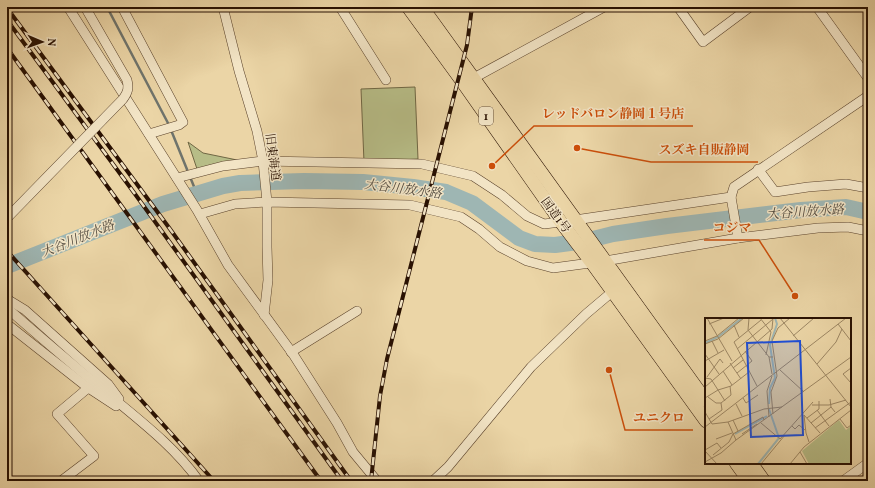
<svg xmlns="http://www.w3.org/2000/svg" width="875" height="488" font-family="Vollkorn,'Noto Serif JP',serif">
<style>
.green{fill:#b7bd87;stroke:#706744}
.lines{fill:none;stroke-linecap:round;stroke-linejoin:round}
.stream{stroke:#6f746c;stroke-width:2.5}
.river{stroke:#9eb6b3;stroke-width:16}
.minor-casing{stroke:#5a422b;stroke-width:10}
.highway-casing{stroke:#291102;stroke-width:14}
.minor{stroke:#f2e4c5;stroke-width:9}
.highway{stroke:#ebd5a6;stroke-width:13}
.rail-casing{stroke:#291102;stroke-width:4}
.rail{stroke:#f2e4c5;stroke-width:2.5;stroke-dasharray:8;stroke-linecap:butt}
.minor-bridge-casing{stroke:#5a422b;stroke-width:10;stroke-linecap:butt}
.minor-bridge{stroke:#f2e4c5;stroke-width:9}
.labels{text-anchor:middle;stroke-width:3;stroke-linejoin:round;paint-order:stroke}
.shield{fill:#f2e4c5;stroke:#65503c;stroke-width:1}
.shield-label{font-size:11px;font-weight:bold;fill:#291102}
.street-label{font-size:12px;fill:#291102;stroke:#f2e4c5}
.water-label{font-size:13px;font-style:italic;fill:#524b40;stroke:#f2e4c5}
.inset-river{fill:none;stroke:#9eb6b3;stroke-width:2}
.inset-road{fill:none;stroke:#9d8764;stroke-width:1}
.view{fill:#1d4ed8;fill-opacity:0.15;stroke:#1d4ed8;stroke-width:2}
.inset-edge{fill:none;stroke:#291102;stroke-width:2}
.leader{fill:none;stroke:#cb4e0a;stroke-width:1.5}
.callout-dot{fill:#cb4e0a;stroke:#f2e4c5;stroke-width:1.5}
.callout-label{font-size:13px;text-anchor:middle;font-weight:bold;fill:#cb4e0a;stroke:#f2e4c5;stroke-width:3;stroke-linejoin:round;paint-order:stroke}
</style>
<rect width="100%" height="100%" fill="#ebd5a6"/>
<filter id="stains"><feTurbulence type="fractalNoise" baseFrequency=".005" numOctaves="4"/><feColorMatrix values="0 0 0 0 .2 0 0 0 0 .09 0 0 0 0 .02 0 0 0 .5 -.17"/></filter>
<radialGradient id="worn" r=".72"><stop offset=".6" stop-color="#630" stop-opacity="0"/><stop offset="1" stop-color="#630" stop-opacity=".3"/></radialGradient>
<g class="green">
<polygon points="415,87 418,159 364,162 361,89"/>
<polygon points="188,142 203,153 242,161 197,169"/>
</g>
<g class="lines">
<g class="stream">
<polyline points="107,7 169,125"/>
<polyline points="171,130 197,194"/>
</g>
<polyline class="river" points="7,266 163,204 223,186 240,183 304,181 363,182 413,187 446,192 472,203 519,238 535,244 555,245 585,241 613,234 667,226 801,210 846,207 868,212"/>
<g class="minor-casing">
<g id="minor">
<polyline points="68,7 197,210 228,265 293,354 337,423 353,452 377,481"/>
<polyline points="122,7 183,122 179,125 149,134"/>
<polyline points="223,7 239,71 257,131 263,161 267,202 267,247 268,280 264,315"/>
<polyline points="340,7 386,80"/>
<polyline points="678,7 703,42 750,7"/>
<polyline points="817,7 868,78"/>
<polyline points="472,79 604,7"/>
<polyline points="758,169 775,192 808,187 846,184 868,188"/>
<polyline points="177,178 223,166 263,161 422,164 473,176 502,195 527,216 544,224 561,222"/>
<polyline points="731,197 734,187 868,96"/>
<polyline points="200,214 235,204 267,202 410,205 461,217 479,229 500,247 527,261 553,268 605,261 738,238 818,228 848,227 868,231"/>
<polyline points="575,220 731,197 738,238"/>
<polyline points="7,299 25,310 108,384 119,399"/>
<path d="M7,308C40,337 73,365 107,393C139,420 174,446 199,481"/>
<polyline points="7,324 87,387 116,406"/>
<polyline points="291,352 357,311"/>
<polyline points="61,481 94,456 57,414 88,388"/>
<polyline points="433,481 448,467 531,367 586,314 612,292"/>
<polyline points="843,481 868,463"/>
</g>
</g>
<g class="highway-casing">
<g id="highway">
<polyline points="408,7 459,77 561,222 592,263 706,421"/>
<polyline points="422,7 706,401"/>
<polyline points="736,463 749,481"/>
<polyline points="751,463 764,481"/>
</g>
</g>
<use href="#minor" class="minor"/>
<use href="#highway" class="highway"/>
<g class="rail-casing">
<g id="rail">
<polyline points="7,8 170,229 351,481"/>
<polyline points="7,20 135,194 342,481"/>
<polyline points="7,48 321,481"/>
<polyline points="7,251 214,481"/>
<polyline points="371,481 380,396 387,359 467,45 472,7"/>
</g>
</g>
<use href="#rail" class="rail"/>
<g class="minor-bridge-casing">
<path id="minor-bridge" d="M7,218L123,99C128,92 129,88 127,80L85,7"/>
</g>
<use href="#minor-bridge" class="minor-bridge"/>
</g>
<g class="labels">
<rect class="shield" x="479" y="107" width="14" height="18" rx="3"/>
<g class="shield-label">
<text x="486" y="120">1</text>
</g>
<g class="street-label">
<text transform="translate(273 157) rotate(82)" y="4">旧東海道</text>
<text transform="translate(556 215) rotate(54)" y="4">国道1号</text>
</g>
<g class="water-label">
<text transform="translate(403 188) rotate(7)" y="5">大谷川放水路</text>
<text transform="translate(805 211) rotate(-4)" y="5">大谷川放水路</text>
<text transform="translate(77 238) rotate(-22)" y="5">大谷川放水路</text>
</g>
</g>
<g transform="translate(705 318)">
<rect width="146" height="146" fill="#ebd5a6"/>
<path d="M134,102L141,112L146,108V146H104L97,133Z" fill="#b7bd87"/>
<path class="inset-river" d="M0,25L13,19L37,0M64,86L65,70L70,60L65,27L72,6L70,0M30,116L62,98M53,146L74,120L64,91"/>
<path class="inset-road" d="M2,0L27,43M44,0L43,12L64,39M55,0L66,14L61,37M75,0L146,89M4,6L19,0M133,6L146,23M29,7L34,19M88,18L109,0M0,23L12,18L34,0M7,23L13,35M0,26L13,21L39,0M32,31L68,1M0,36L14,56M0,43L19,32M25,45L36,61M112,46L131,24L137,11M28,50L38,42M146,50L138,56L146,65M75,52L99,74M18,53L27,67M32,55L47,43L40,33M67,56L64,39H68M2,59L15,41L18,45M0,60L6,61L20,83M52,68L29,24L56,2M0,69L67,11L68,0M3,79L11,85H16M0,80L13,72L26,68L44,54M38,80L41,85L53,77M125,81L126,89L130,94M31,86L37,98M107,87H124L141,82M112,92L124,108M0,94L7,106L23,104L59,91L77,89M68,96L66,74L72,58L67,23L73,10L85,0M99,97L101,115L104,124M99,97L115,115M64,99L62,73L67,58M102,100L114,91V83M4,101L17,92L16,85L26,77L25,68M135,101L142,110L146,107M28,102L33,113M23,104L31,122L146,39M56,105L75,121L108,84M106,105L126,89M87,108L90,111L94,107L100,112M0,109L141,0M110,110L146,84M37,116L52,106M11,121L27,115M0,132L12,125L16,130M0,133L12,146M95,134L102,146M8,137L24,124L28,116L58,99L59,102M0,144L16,135L31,122M56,146L80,117M85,146L99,129L146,92"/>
<path class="view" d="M95,23L98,117L46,119L42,25Z"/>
<rect width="146" height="146" class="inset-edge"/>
</g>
<path class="leader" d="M492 166L534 126H693M577 148L651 162H758M795 296L759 240H704M609 370L625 430H693"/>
<g class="callout-dot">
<circle cx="492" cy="166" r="4"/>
<circle cx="577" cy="148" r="4"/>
<circle cx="795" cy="296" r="4"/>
<circle cx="609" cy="370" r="4"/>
</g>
<g class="callout-label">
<text x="613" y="118">レッドバロン静岡１号店</text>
<text x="704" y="154">スズキ自販静岡</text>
<text x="732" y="232">コジマ</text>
<text x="659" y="422">ユニクロ</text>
</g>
<rect width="875" height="488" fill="none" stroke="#ebd5a6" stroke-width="24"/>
<rect x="8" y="8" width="859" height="472" fill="none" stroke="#291102" stroke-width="2"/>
<rect x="12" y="12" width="851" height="464" fill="none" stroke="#291102"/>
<g transform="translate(42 42) rotate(92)" stroke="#f2e4c5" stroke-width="3" paint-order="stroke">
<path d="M0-3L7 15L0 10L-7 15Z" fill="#291102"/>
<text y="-6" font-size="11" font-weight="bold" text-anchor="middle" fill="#291102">N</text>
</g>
<rect width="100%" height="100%" filter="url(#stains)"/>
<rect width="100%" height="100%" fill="url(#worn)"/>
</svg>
